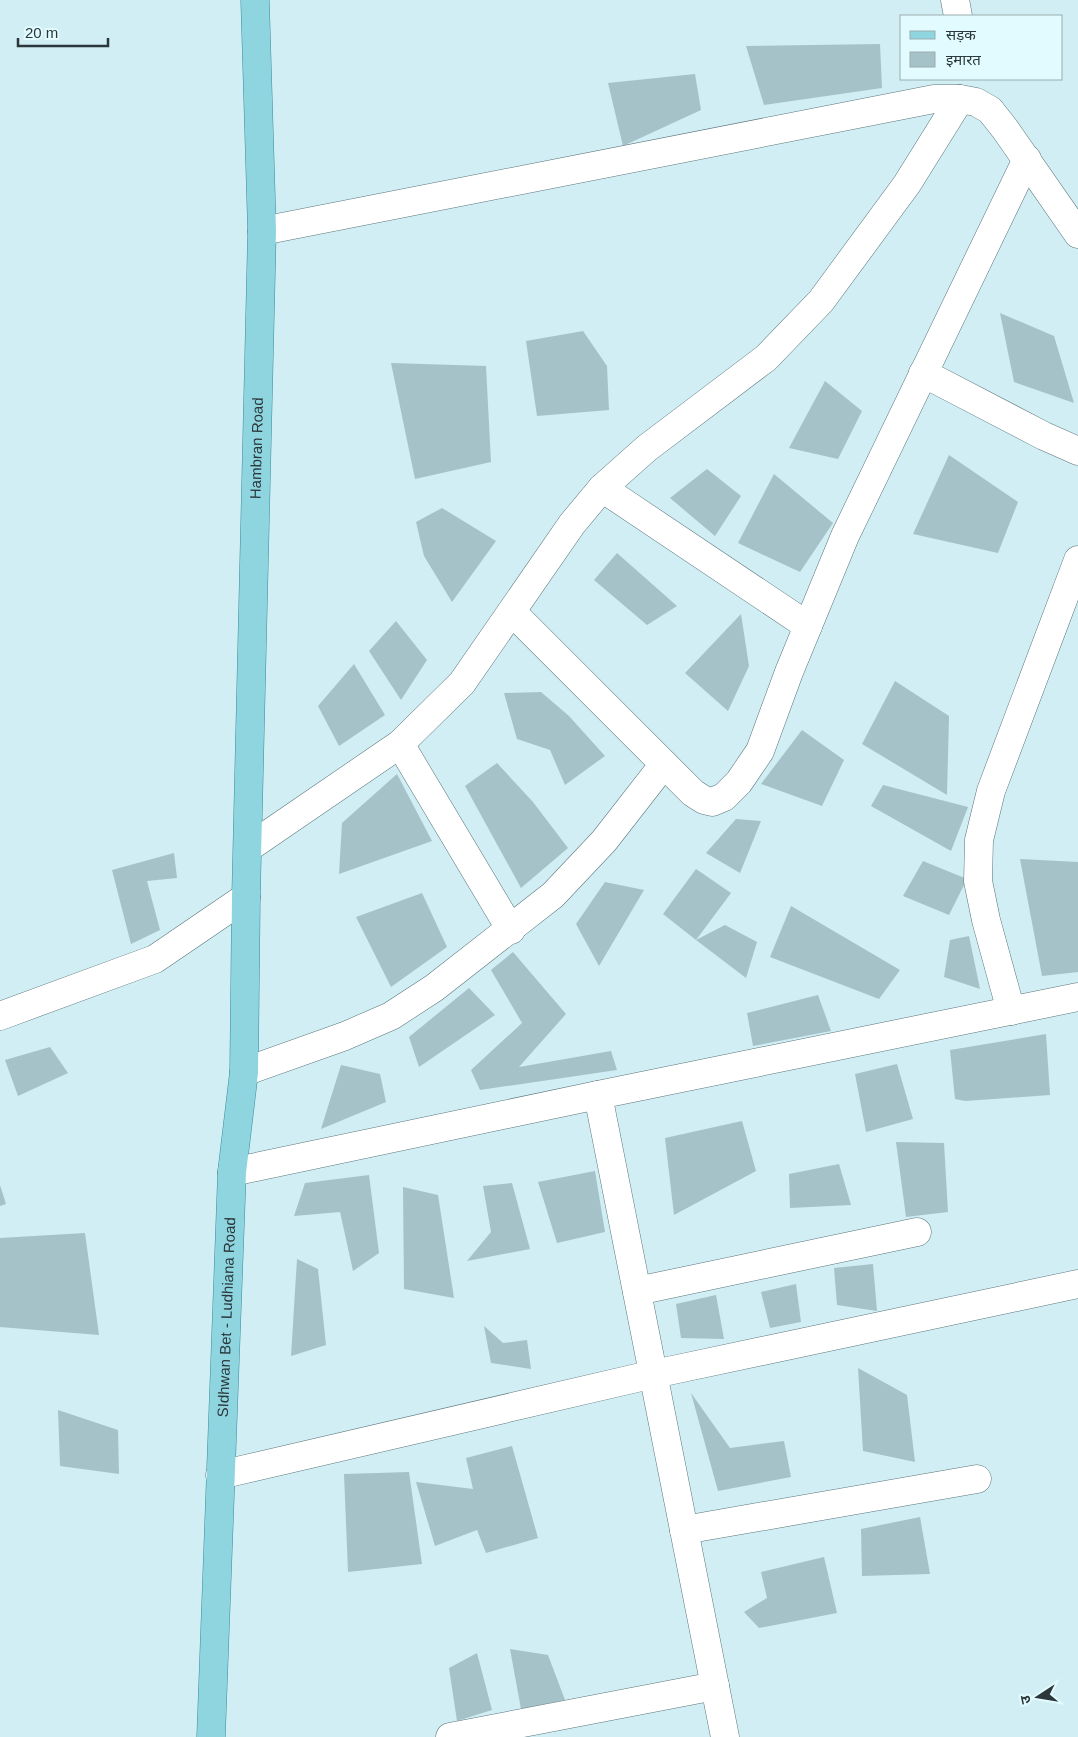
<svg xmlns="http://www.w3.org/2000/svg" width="1078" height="1737" font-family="Arial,'Noto Sans Devanagari',sans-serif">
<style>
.building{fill:#a5c2c8}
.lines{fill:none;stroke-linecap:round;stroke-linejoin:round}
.minor-casing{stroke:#5b767b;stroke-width:29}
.major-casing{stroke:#3a8c98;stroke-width:29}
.minor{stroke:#fff;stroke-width:28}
.major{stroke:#8ed5e0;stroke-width:28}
.labels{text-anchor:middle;stroke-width:4;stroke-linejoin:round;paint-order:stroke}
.street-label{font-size:15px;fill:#2b373a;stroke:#e2fbff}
</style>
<rect width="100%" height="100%" fill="#d0eef4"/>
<g class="building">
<polygon points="880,44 882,88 764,105 746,46"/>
<polygon points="695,74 701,110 623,146 608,83"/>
<polygon points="1000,313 1054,336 1074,403 1014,382"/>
<polygon points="583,331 607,366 609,410 537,416 526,341"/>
<polygon points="391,363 486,366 491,462 415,479"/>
<polygon points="825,381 862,411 838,459 789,448"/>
<polygon points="949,455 1018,502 998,553 913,534"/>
<polygon points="707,469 741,496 715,536 670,498"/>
<polygon points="774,474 833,523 800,572 738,543"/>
<polygon points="442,508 496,541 452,602 424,556 416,522"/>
<polygon points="617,553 677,606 647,625 594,580"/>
<polygon points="741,614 749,666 728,711 685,673"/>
<polygon points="396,621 427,660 401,700 369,651"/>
<polygon points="354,664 385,715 339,746 318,706"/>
<polygon points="895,681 949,716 947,795 862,744"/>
<polygon points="541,692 569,716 605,756 565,785 550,750 517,739 504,693"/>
<polygon points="802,730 844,760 822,806 761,784"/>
<polygon points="497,763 533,802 568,848 521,888 465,786"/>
<polygon points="397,774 432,841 339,874 342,823"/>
<polygon points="883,785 968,807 951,851 871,806"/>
<polygon points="736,819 761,821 740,873 706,853"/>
<polygon points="174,853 177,878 147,881 160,930 131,944 112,870"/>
<polygon points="1020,859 1078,862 1078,972 1042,976"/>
<polygon points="923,861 967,879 949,915 903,896"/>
<polygon points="696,869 731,893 696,940 663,914"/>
<polygon points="605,882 644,890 599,966 576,924"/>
<polygon points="422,893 447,947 391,987 356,917"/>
<polygon points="791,906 900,970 879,999 770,957"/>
<polygon points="725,925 757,942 746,978 696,940"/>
<polygon points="969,936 980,989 944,977 950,940"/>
<polygon points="513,952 566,1014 519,1067 611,1051 617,1070 480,1090 471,1070 522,1023 491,970"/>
<polygon points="469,988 495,1015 419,1067 409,1037"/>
<polygon points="818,995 831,1031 753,1046 747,1013"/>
<polygon points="1046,1034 1050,1095 965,1101 955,1099 950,1050"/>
<polygon points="50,1047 68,1073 18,1096 5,1060"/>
<polygon points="897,1064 913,1119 866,1132 855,1074"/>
<polygon points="341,1065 380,1074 386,1102 321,1129"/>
<polygon points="742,1121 756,1171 674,1215 665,1138"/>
<polygon points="896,1142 944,1143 948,1212 906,1217"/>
<polygon points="839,1164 851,1205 790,1208 789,1174"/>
<polygon points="595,1171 605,1232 557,1243 538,1182"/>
<polygon points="369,1175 379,1253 353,1271 340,1212 294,1216 305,1183"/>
<polygon points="512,1183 530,1249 467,1261 491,1232 483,1186"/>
<polygon points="0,1185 6,1204 0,1206"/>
<polygon points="403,1187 438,1195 454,1298 404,1289"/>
<polygon points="85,1233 99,1335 0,1327 0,1238"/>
<polygon points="297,1259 318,1269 326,1345 291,1356"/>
<polygon points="873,1264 877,1311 837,1305 834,1268"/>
<polygon points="796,1284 801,1322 770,1328 761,1292"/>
<polygon points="716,1295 724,1339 681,1338 676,1304"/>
<polygon points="484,1326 503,1343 527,1340 531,1369 491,1363"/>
<polygon points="858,1368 907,1395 915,1462 863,1451"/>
<polygon points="691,1393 730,1448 784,1441 791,1477 718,1491"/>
<polygon points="58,1410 118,1430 119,1474 60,1466"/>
<polygon points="512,1446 538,1538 486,1553 477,1530 435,1546 416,1482 473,1489 466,1458"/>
<polygon points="409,1472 422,1564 348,1572 344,1474"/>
<polygon points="920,1517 930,1574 862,1576 861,1529"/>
<polygon points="824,1557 837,1613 759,1628 744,1612 767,1598 761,1572"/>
<polygon points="510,1649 548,1655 565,1700 521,1709"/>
<polygon points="477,1653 492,1710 457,1721 449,1668"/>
</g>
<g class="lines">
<g class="minor-casing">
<g id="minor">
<polyline points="955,0 958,16"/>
<polyline points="262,231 934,99 960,99 976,102 990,110 1005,129 1078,234"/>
<polyline points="923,373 1044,436 1078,451"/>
<polyline points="602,488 808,626"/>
<polyline points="512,612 693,793 704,800 712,802 724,797 739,782 760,751 789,672 845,536 1027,159"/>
<polyline points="400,744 511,930"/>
<polyline points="248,848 400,744 462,683 572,524 602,488 647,448 766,358 821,301 907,184 960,99"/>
<polyline points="1011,1011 986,920 978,881 979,840 991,791 1078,560"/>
<polyline points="0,1016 155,959 246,897"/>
<polyline points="244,1072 345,1036 391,1016 434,988 553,895 604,841 664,764"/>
<polyline points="598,1095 725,1737"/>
<polyline points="232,1172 598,1095 1078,997"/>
<polyline points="637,1291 917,1232"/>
<polyline points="220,1475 654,1374 1078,1284"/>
<polyline points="684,1530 977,1479"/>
<polyline points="450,1737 715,1686"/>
</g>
</g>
<g class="major-casing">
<g id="major">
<path id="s1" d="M211,1737L232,1172L244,1072L246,897L262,231L255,0"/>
</g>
</g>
<use href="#minor" class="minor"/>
<use href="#major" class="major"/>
</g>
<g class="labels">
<g class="street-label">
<text dy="5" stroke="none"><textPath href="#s1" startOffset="1290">Hambran Road</textPath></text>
<text dy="5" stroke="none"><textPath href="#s1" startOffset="420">SIdhwan Bet - Ludhiana Road</textPath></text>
</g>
</g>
<rect x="900" y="15" width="162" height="65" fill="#e2fbff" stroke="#99adb0"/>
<rect x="910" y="31" width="25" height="8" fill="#8ed5e0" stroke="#99adb0"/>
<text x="946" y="40" font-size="15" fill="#2b373a">सड़क</text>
<rect x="910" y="52" width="25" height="15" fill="#a5c2c8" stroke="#99adb0"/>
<text x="946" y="65" font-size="15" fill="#2b373a">इमारत</text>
<g transform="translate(1038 1697) rotate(258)" stroke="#e2fbff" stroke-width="4" paint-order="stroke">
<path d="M0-4L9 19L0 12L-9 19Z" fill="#2b373a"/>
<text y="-8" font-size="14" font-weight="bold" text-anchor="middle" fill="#2b373a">उ</text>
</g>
<path d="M18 38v8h90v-8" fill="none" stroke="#2b373a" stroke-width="2.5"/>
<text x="25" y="38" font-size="15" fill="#2b373a" stroke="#e2fbff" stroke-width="4" paint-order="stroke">20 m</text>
</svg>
